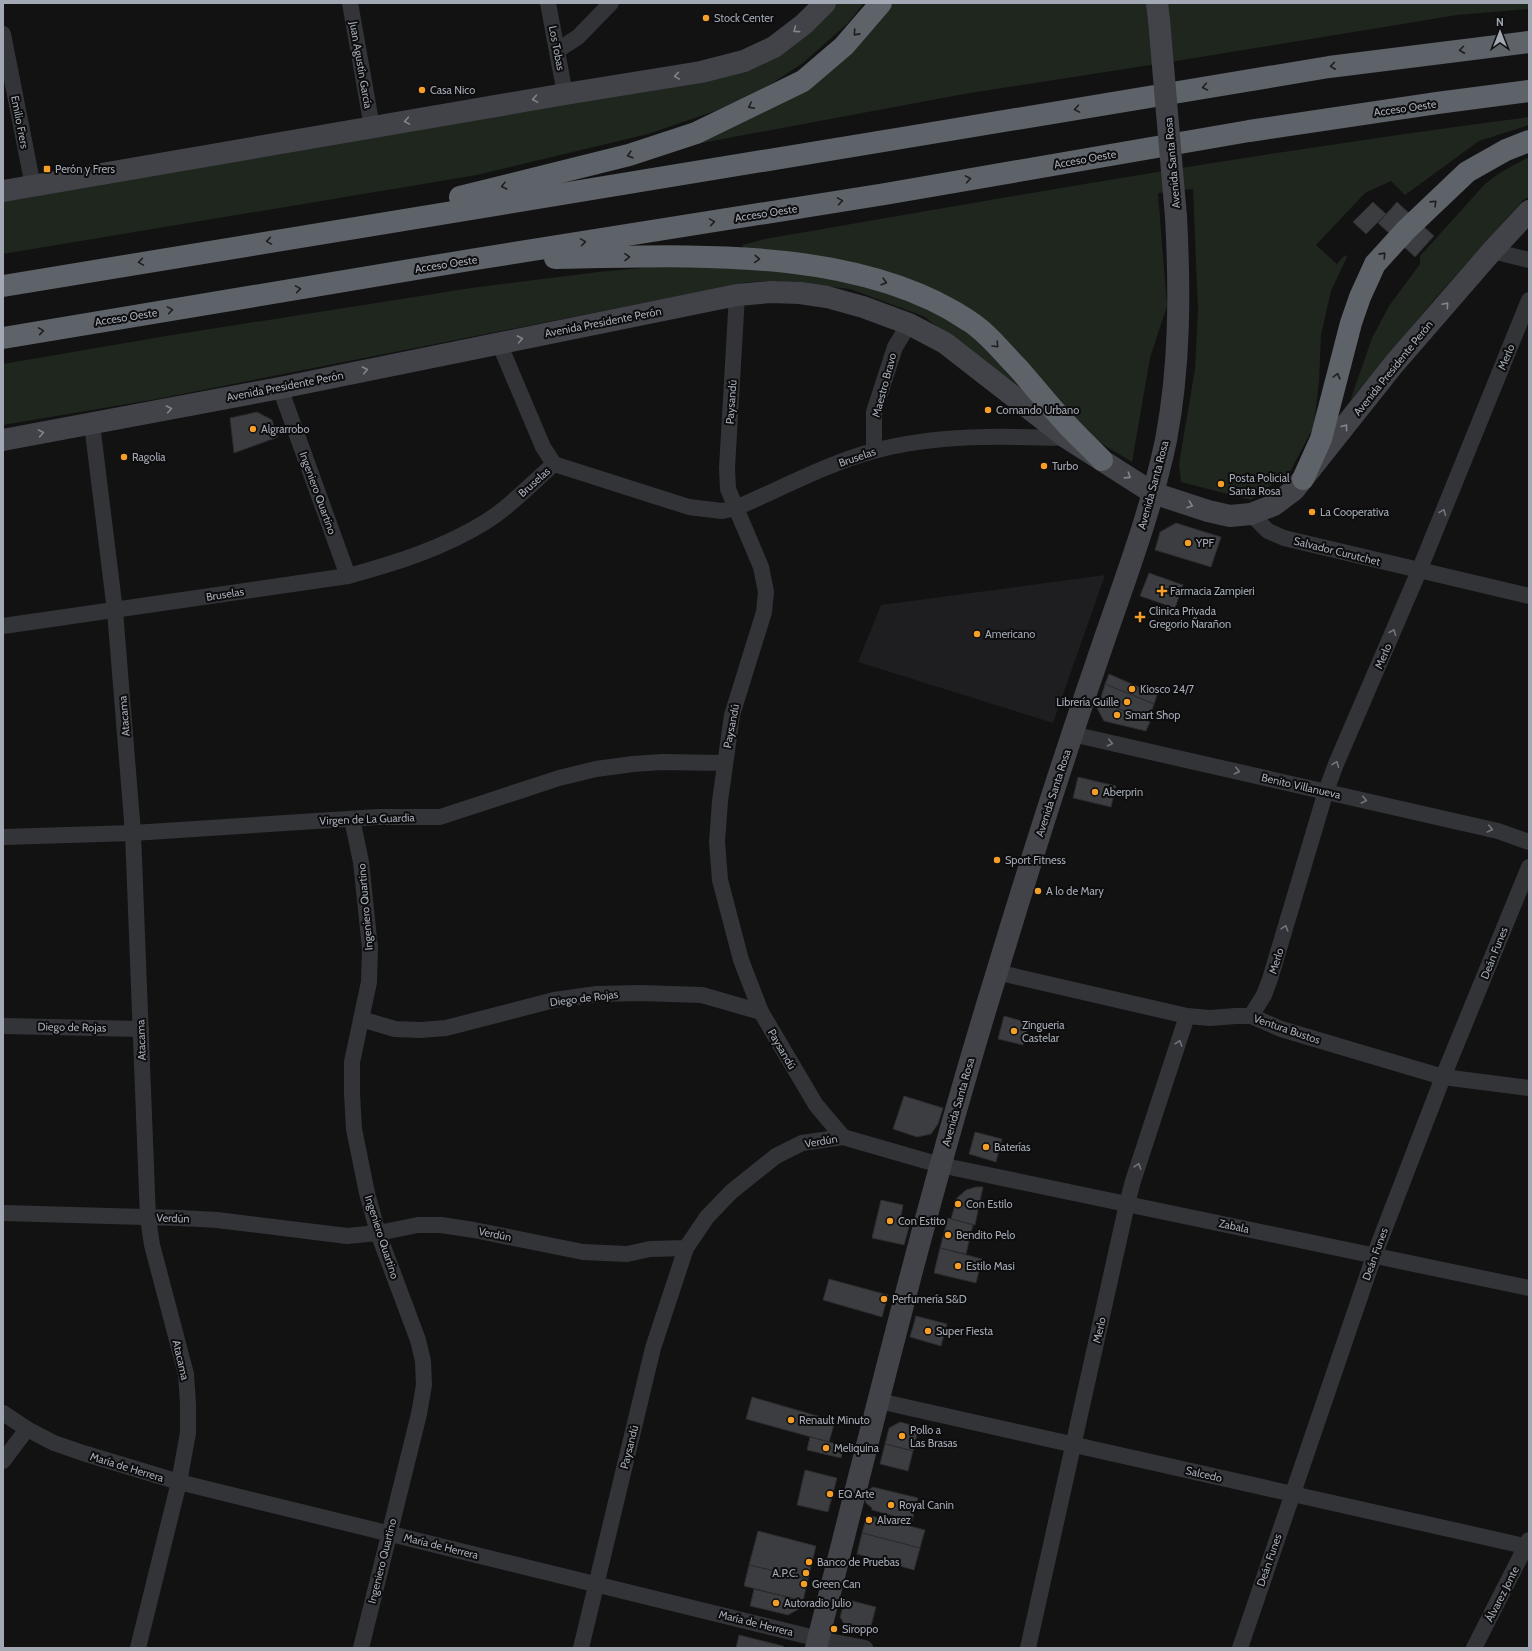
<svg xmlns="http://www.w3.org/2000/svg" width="1532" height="1651" font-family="Cabin,sans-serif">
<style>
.built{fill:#1e1e20}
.green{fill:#1e261e}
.building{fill:#3c3d40;stroke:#2c2c2f}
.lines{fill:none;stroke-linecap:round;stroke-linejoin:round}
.street{stroke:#333438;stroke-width:16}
.secondary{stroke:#414348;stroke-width:22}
.highway{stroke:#5e6269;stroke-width:22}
.secondary-bridge{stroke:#414348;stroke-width:22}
.oneway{stroke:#81858e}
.oneway2{stroke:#1d1e20}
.oneway3{stroke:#71747c}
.poi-dot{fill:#f59f28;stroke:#0d0d0e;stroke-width:1.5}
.labels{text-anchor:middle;stroke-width:4;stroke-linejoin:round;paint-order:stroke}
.poi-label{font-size:11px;fill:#a3a9b4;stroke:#0d0d0e;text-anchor:start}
.street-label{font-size:11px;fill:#a3a9b4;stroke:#0d0d0e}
</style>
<rect width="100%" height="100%" fill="#121213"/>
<polygon class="built" points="1105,575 1053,723 858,662 881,605"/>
<g class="green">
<polygon points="828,3 864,3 847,24 803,63 762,90 718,110 648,134 477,175 3,254 3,197 708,78"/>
<polygon points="891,3 1529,3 1529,9 1457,15 1195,58 964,94 680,147 720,129"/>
<path d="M1529,117V125L1479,141L1405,195L1391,181L1365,193L1316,245L1337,264L1345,255L1347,257L1331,291L1321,335L1319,381L1314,426L1291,470L1251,500L1181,482L1179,464L1195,369L1198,311L1193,189L1158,193L1167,306L1150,358L1132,462L1107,447L1077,425L1001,338L873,269L781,251L742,249L743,245L765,239C1019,195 1273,150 1529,117Z"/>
<polygon points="1529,157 1529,197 1523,200 1434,300 1350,401 1372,338 1389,306 1420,264 1420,256 1485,184 1501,172"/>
<polygon points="707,262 790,270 883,289 955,322 986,347 1038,400 923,316 850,289 775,281 749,282 157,399 3,425 3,364 166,336 471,288 598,272"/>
</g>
<g class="building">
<polygon points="1373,202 1386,214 1366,234 1353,222"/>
<polygon points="1397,202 1434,236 1415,257 1378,223"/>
<polygon points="257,412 272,420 278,437 234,453 230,418"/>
<polygon points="1176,523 1221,537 1211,567 1155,550 1160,532"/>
<polygon points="1149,573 1183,585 1175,608 1140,596"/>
<polygon points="1109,674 1157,695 1154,704 1105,684"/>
<polygon points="1105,684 1154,704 1148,721 1100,701"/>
<polygon points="1100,701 1150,722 1146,731 1104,721 1097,708"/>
<polygon points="1078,777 1116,786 1111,807 1073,798"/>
<polygon points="1004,1016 1029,1023 1023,1045 998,1039"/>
<polygon points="904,1096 943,1108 938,1124 931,1134 917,1137 893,1129"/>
<polygon points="975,1132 1002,1139 996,1162 969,1154"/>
<polygon points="976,1187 983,1187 975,1225 951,1219 957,1198 966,1190"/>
<polygon points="881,1200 903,1205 901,1216 904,1217 902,1226 909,1227 904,1245 872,1238"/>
<polygon points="948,1218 973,1225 966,1254 940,1248"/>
<polygon points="940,1248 982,1259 976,1283 934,1273"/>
<polygon points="829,1279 888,1295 882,1317 823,1300"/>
<polygon points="916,1316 947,1324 941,1346 910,1337"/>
<polygon points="752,1397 835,1421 829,1442 746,1419"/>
<polygon points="900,1422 919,1427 913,1451 885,1444 889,1428"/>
<polygon points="810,1437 844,1446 841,1458 807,1450"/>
<polygon points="885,1444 913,1451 908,1471 880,1464"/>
<polygon points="805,1470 837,1478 828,1512 797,1505"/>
<polygon points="873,1487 918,1498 912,1521 872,1510 872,1508 866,1503 865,1500 867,1491"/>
<polygon points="867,1515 925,1530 920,1548 862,1533"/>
<polygon points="758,1531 816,1546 808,1579 749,1565"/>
<polygon points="862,1533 920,1548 914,1570 857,1554"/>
<polygon points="749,1565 808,1579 803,1601 744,1586"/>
<polygon points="754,1589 803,1601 802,1607 788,1615 750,1606"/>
<polygon points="845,1599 876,1607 869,1633 846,1627 840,1617"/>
<polygon points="739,1635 783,1646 785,1648 736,1648"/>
</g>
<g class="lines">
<g class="street">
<polyline points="350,3 372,127"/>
<polyline points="548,3 565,94"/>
<polyline points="3,34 33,186"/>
<polyline points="558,50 578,37 611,3"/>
<polyline points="1492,251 1529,260"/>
<polyline points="737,295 727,468 728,489 761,567 766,592 764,612 732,715 720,801 717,842 720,880 741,960 761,1012 816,1105 843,1137"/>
<polyline points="499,343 543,447 554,464"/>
<polyline points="280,388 348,576"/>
<polyline points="92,424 115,611 133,833 148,1218 152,1245 186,1374 188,1404 188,1433 179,1482 138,1648"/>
<polyline points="874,450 874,412 895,347 909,324"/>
<path d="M554,464L689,507L722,511L736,508C780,489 828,463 874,451C937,434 1002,436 1067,438"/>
<polyline points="1251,514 1268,531 1284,538 1529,596"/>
<path d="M3,626L348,576C396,563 444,548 487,521C511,506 532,483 554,464"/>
<polyline points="1072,734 1498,831 1529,842"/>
<polyline points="352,819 361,862 370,948 369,982 352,1062 352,1093 354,1129 367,1193 378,1233 418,1340 423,1361 424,1385 419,1414 361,1648"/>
<polyline points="3,837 133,833 378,817 440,817 559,778 596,769 633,764 662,762 725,763"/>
<polyline points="996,972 1187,1016 1210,1018 1236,1016 1251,1016 1281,1029 1443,1077 1529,1088"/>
<polyline points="1251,1016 1264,995 1270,979 1326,791 1336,764 1419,571 1529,300"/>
<polyline points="361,1019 395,1029 420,1030 446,1028 554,1000 597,994 640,993 702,995 761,1012"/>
<polyline points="3,1026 141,1029"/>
<polyline points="3,1213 180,1218 217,1220 347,1236 378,1233 418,1225 441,1225 474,1230 583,1252 627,1254 650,1249 686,1248 707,1217 731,1192 776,1156 802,1143 843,1137 940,1165 1529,1288"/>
<polyline points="879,1401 1529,1547"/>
<polyline points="3,1413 27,1429 54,1443 83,1453 179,1482 819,1639 865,1648"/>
<polyline points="3,1461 27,1429"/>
<polyline points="581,1648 653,1348 686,1248"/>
<polyline points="1028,1648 1127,1204 1133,1181 1187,1016"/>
<polyline points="1240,1648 1374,1256 1443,1077 1529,867"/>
<polyline points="1474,1648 1529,1540"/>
</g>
<g class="secondary">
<polyline points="1157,3 1159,20"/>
<polyline points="3,191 565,94 701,72 744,61 774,47 804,24 825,3"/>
<polyline points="3,440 280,388 737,295 771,292 800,293 827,297 863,307 909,324 945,343 1067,438 1153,493 1208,511 1230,516 1251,514 1274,505 1294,490 1394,364 1492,251 1529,211"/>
<path d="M816,1648C873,1422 928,1195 997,972C1028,870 1060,768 1095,667C1120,592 1150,517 1166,440C1180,366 1180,292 1176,217"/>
</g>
<g class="highway">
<polyline points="460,197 629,155 696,133 803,81 844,46 881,3"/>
<path d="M555,258C685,256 856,245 969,321C988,333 1002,352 1018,368C1033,385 1047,403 1063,420C1075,434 1089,446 1102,460"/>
<polyline points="3,286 908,137 1329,67 1529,42"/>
<polyline points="3,338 476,259 885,194 1249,131 1437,103 1529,91"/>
<polyline points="1303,479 1321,439 1351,323 1360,297 1375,264 1406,230 1467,172 1506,150 1529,141"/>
</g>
<polyline class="secondary-bridge" points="1159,20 1176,217"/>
</g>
<defs><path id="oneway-chevron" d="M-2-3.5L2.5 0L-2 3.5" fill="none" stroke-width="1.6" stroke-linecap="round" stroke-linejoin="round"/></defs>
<g class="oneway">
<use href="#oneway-chevron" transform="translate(796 30) rotate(143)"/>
<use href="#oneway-chevron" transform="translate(677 76) rotate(171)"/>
<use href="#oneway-chevron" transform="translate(535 99) rotate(170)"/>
<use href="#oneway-chevron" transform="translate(407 121) rotate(170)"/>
<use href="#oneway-chevron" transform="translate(1446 305) rotate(-49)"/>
<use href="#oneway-chevron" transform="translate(520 339) rotate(-11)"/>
<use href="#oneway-chevron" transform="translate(365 370) rotate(-12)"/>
<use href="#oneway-chevron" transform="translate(169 409) rotate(-11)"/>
<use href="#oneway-chevron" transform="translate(1345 427) rotate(-52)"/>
<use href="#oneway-chevron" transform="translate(41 433) rotate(-10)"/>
<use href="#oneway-chevron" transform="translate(1128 476) rotate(33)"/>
<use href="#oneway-chevron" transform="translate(1190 505) rotate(19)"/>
</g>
<g class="oneway2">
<use href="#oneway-chevron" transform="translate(856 33) rotate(132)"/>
<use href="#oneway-chevron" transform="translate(1462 50) rotate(173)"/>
<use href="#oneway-chevron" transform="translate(1333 66) rotate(172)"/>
<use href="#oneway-chevron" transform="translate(1205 87) rotate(170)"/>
<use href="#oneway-chevron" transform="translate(751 106) rotate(154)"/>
<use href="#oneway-chevron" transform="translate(1077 109) rotate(170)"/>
<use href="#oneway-chevron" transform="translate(630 155) rotate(164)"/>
<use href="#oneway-chevron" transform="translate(968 179) rotate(-10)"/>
<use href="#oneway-chevron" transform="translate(504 186) rotate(166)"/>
<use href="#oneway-chevron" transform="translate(840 201) rotate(-9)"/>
<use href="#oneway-chevron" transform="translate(1434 203) rotate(-44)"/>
<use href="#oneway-chevron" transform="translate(712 222) rotate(-9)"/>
<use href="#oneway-chevron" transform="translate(269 241) rotate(171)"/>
<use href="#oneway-chevron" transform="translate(583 242) rotate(-9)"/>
<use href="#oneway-chevron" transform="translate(1383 255) rotate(-48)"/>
<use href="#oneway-chevron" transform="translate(627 257) rotate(-1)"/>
<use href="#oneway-chevron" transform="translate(757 259) rotate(4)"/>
<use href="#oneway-chevron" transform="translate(141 262) rotate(171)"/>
<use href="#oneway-chevron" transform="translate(884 282) rotate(16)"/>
<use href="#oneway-chevron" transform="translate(298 289) rotate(-9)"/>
<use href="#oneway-chevron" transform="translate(170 310) rotate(-9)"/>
<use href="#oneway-chevron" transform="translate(41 331) rotate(-9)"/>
<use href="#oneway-chevron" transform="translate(996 345) rotate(47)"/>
<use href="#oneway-chevron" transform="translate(1337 376) rotate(-75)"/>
</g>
<g class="oneway3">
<use href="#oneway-chevron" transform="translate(1443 512) rotate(-68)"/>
<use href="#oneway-chevron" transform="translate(1393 632) rotate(-67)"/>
<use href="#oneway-chevron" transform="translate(1110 743) rotate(13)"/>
<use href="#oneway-chevron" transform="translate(1336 764) rotate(-68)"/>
<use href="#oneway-chevron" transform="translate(1237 771) rotate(13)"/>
<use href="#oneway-chevron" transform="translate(1364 800) rotate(13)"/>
<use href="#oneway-chevron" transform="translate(1490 829) rotate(13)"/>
<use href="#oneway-chevron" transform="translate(1285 928) rotate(-73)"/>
<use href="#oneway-chevron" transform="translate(1179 1043) rotate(-72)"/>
<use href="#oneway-chevron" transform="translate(1138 1166) rotate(-72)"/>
</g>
<g class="poi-dot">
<circle cx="706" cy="18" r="4"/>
<circle cx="422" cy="90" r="4"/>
<rect x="43" y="165" width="8" height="8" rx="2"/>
<circle cx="988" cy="410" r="4"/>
<circle cx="253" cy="429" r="4"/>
<circle cx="124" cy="457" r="4"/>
<circle cx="1044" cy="466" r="4"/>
<circle cx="1221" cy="484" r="4"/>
<circle cx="1312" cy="512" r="4"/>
<circle cx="1188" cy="543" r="4"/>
<path d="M1160 585h4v4h4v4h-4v4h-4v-4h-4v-4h4z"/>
<path d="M1138 611h4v4h4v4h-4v4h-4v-4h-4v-4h4z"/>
<circle cx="977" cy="634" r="4"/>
<circle cx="1132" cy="689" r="4"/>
<circle cx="1127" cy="702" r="4"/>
<circle cx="1117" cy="715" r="4"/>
<circle cx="1095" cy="792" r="4"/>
<circle cx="997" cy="860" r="4"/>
<circle cx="1038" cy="891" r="4"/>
<circle cx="1014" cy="1031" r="4"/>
<circle cx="986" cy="1147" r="4"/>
<circle cx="958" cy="1204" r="4"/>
<circle cx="890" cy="1221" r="4"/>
<circle cx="948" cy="1235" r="4"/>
<circle cx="958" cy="1266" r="4"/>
<circle cx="884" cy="1299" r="4"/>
<circle cx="928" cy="1331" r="4"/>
<circle cx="791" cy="1420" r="4"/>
<circle cx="902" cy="1436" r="4"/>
<circle cx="826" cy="1448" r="4"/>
<circle cx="830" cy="1494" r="4"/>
<circle cx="891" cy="1505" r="4"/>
<circle cx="869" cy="1520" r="4"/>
<circle cx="809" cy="1562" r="4"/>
<circle cx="806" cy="1573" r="4"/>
<circle cx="804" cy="1584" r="4"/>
<circle cx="776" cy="1603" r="4"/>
<circle cx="834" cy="1629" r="4"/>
</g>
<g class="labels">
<g class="poi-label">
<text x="714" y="22">Stock Center</text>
<text x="430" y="94">Casa Nico</text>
<text x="55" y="173">Perón y Frers</text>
<text x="996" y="414">Comando Urbano</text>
<text x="261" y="433">Algrarrobo</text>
<text x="132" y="461">Ragolia</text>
<text x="1052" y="470">Turbo</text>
<text x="1229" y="482">Posta Policial<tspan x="1229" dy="13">Santa Rosa</tspan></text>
<text x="1320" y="516">La Cooperativa</text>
<text x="1196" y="547">YPF</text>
<text x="1170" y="595">Farmacia Zampieri</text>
<text x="1149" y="615">Clinica Privada<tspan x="1149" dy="13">Gregorio Ñarañon</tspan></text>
<text x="985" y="638">Americano</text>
<text x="1140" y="693">Kiosco 24/7</text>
<text x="1119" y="706" text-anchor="end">Librería Guille</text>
<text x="1125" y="719">Smart Shop</text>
<text x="1103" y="796">Aberprin</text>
<text x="1005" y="864">Sport Fitness</text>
<text x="1046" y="895">A lo de Mary</text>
<text x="1022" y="1029">Zingueria<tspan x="1022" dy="13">Castelar</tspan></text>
<text x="994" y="1151">Baterías</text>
<text x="966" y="1208">Con Estilo</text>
<text x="898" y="1225">Con Estito</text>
<text x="956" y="1239">Bendito Pelo</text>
<text x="966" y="1270">Estilo Masi</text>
<text x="892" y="1303">Perfumería S&amp;D</text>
<text x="936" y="1335">Super Fiesta</text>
<text x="799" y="1424">Renault Minuto</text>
<text x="910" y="1434">Pollo a<tspan x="910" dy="13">Las Brasas</tspan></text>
<text x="834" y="1452">Meliquina</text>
<text x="838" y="1498">EQ Arte</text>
<text x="899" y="1509">Royal Canin</text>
<text x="877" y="1524">Alvarez</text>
<text x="817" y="1566">Banco de Pruebas</text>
<text x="798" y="1577" text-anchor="end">A.P.C.</text>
<text x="812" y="1588">Green Can</text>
<text x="784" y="1607">Autoradio Julio</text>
<text x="842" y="1633">Siroppo</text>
</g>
<g class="street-label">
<text transform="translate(557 48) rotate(79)" y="4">Los Tobas</text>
<text transform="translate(361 65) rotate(80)" y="4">Juan Agustín García</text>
<text transform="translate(1405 108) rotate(-8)" y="4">Acceso Oeste</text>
<text transform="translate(20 122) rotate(79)" y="4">Emilio Frers</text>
<text transform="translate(1085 159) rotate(-10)" y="4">Acceso Oeste</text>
<text transform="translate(1172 163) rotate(-95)" y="4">Avenida Santa Rosa</text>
<text transform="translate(766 213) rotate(-9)" y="4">Acceso Oeste</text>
<text transform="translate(446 264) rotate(-9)" y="4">Acceso Oeste</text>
<text transform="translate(126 317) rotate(-9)" y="4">Acceso Oeste</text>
<text transform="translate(603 322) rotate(-11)" y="4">Avenida Presidente Perón</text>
<text transform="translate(1506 357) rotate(-68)" y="4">Merlo</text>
<text transform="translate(1393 368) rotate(-51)" y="4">Avenida Presidente Perón</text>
<text transform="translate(884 385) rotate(-75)" y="4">Maestro Bravo</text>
<text transform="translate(285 386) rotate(-11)" y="4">Avenida Presidente Perón</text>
<text transform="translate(731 402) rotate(-86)" y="4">Paysandú</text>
<text transform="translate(857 457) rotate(-19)" y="4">Bruselas</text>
<text transform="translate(534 482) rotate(-42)" y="4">Bruselas</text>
<text transform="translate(1153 485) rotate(-75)" y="4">Avenida Santa Rosa</text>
<text transform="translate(318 493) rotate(70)" y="4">Ingeniero Quartino</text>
<text transform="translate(1337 551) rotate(14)" y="4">Salvador Curutchet</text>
<text transform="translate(225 594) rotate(-9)" y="4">Bruselas</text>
<text transform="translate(1383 656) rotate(-67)" y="4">Merlo</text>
<text transform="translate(124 716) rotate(-95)" y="4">Atacama</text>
<text transform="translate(731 726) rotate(-79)" y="4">Paysandú</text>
<text transform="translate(1301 786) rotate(13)" y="4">Benito Villanueva</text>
<text transform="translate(1053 793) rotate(-72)" y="4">Avenida Santa Rosa</text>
<text transform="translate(367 819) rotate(-2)" y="4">Virgen de La Guardia</text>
<text transform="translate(365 907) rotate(-95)" y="4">Ingeniero Quartino</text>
<text transform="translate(1494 953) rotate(-68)" y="4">Deán Funes</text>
<text transform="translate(1276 961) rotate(-73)" y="4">Merlo</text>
<text transform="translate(584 998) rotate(-7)" y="4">Diego de Rojas</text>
<text transform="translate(72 1027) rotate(1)" y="4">Diego de Rojas</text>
<text transform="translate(1287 1029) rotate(19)" y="4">Ventura Bustos</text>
<text transform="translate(141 1040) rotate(-92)" y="4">Atacama</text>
<text transform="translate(782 1049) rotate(60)" y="4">Paysandú</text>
<text transform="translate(958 1102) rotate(-74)" y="4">Avenida Santa Rosa</text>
<text transform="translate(821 1141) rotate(-10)" y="4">Verdún</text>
<text transform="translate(173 1218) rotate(2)" y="4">Verdún</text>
<text transform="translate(1234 1226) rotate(12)" y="4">Zabala</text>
<text transform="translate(495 1234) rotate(11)" y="4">Verdún</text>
<text transform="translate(382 1237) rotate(72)" y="4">Ingeniero Quartino</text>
<text transform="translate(1375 1254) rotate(-70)" y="4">Deán Funes</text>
<text transform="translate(1099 1330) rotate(-77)" y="4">Merlo</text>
<text transform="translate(181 1360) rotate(77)" y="4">Atacama</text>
<text transform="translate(629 1447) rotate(-76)" y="4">Paysandú</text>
<text transform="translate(127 1467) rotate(17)" y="4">María de Herrera</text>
<text transform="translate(1204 1474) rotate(13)" y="4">Salcedo</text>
<text transform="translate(441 1546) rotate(14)" y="4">María de Herrera</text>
<text transform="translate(1269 1560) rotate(-71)" y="4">Deán Funes</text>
<text transform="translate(382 1561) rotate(-76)" y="4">Ingeniero Quartino</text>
<text transform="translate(1502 1594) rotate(-63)" y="4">Álvarez Jonte</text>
<text transform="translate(756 1623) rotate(14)" y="4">María de Herrera</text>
</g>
</g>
<rect width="1532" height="1651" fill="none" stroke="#a3a9b4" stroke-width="8"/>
<g transform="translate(1500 32)" stroke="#0d0d0e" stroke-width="3" paint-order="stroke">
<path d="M0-3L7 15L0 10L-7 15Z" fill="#a3a9b4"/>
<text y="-6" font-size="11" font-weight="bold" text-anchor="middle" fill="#a3a9b4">N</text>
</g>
</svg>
